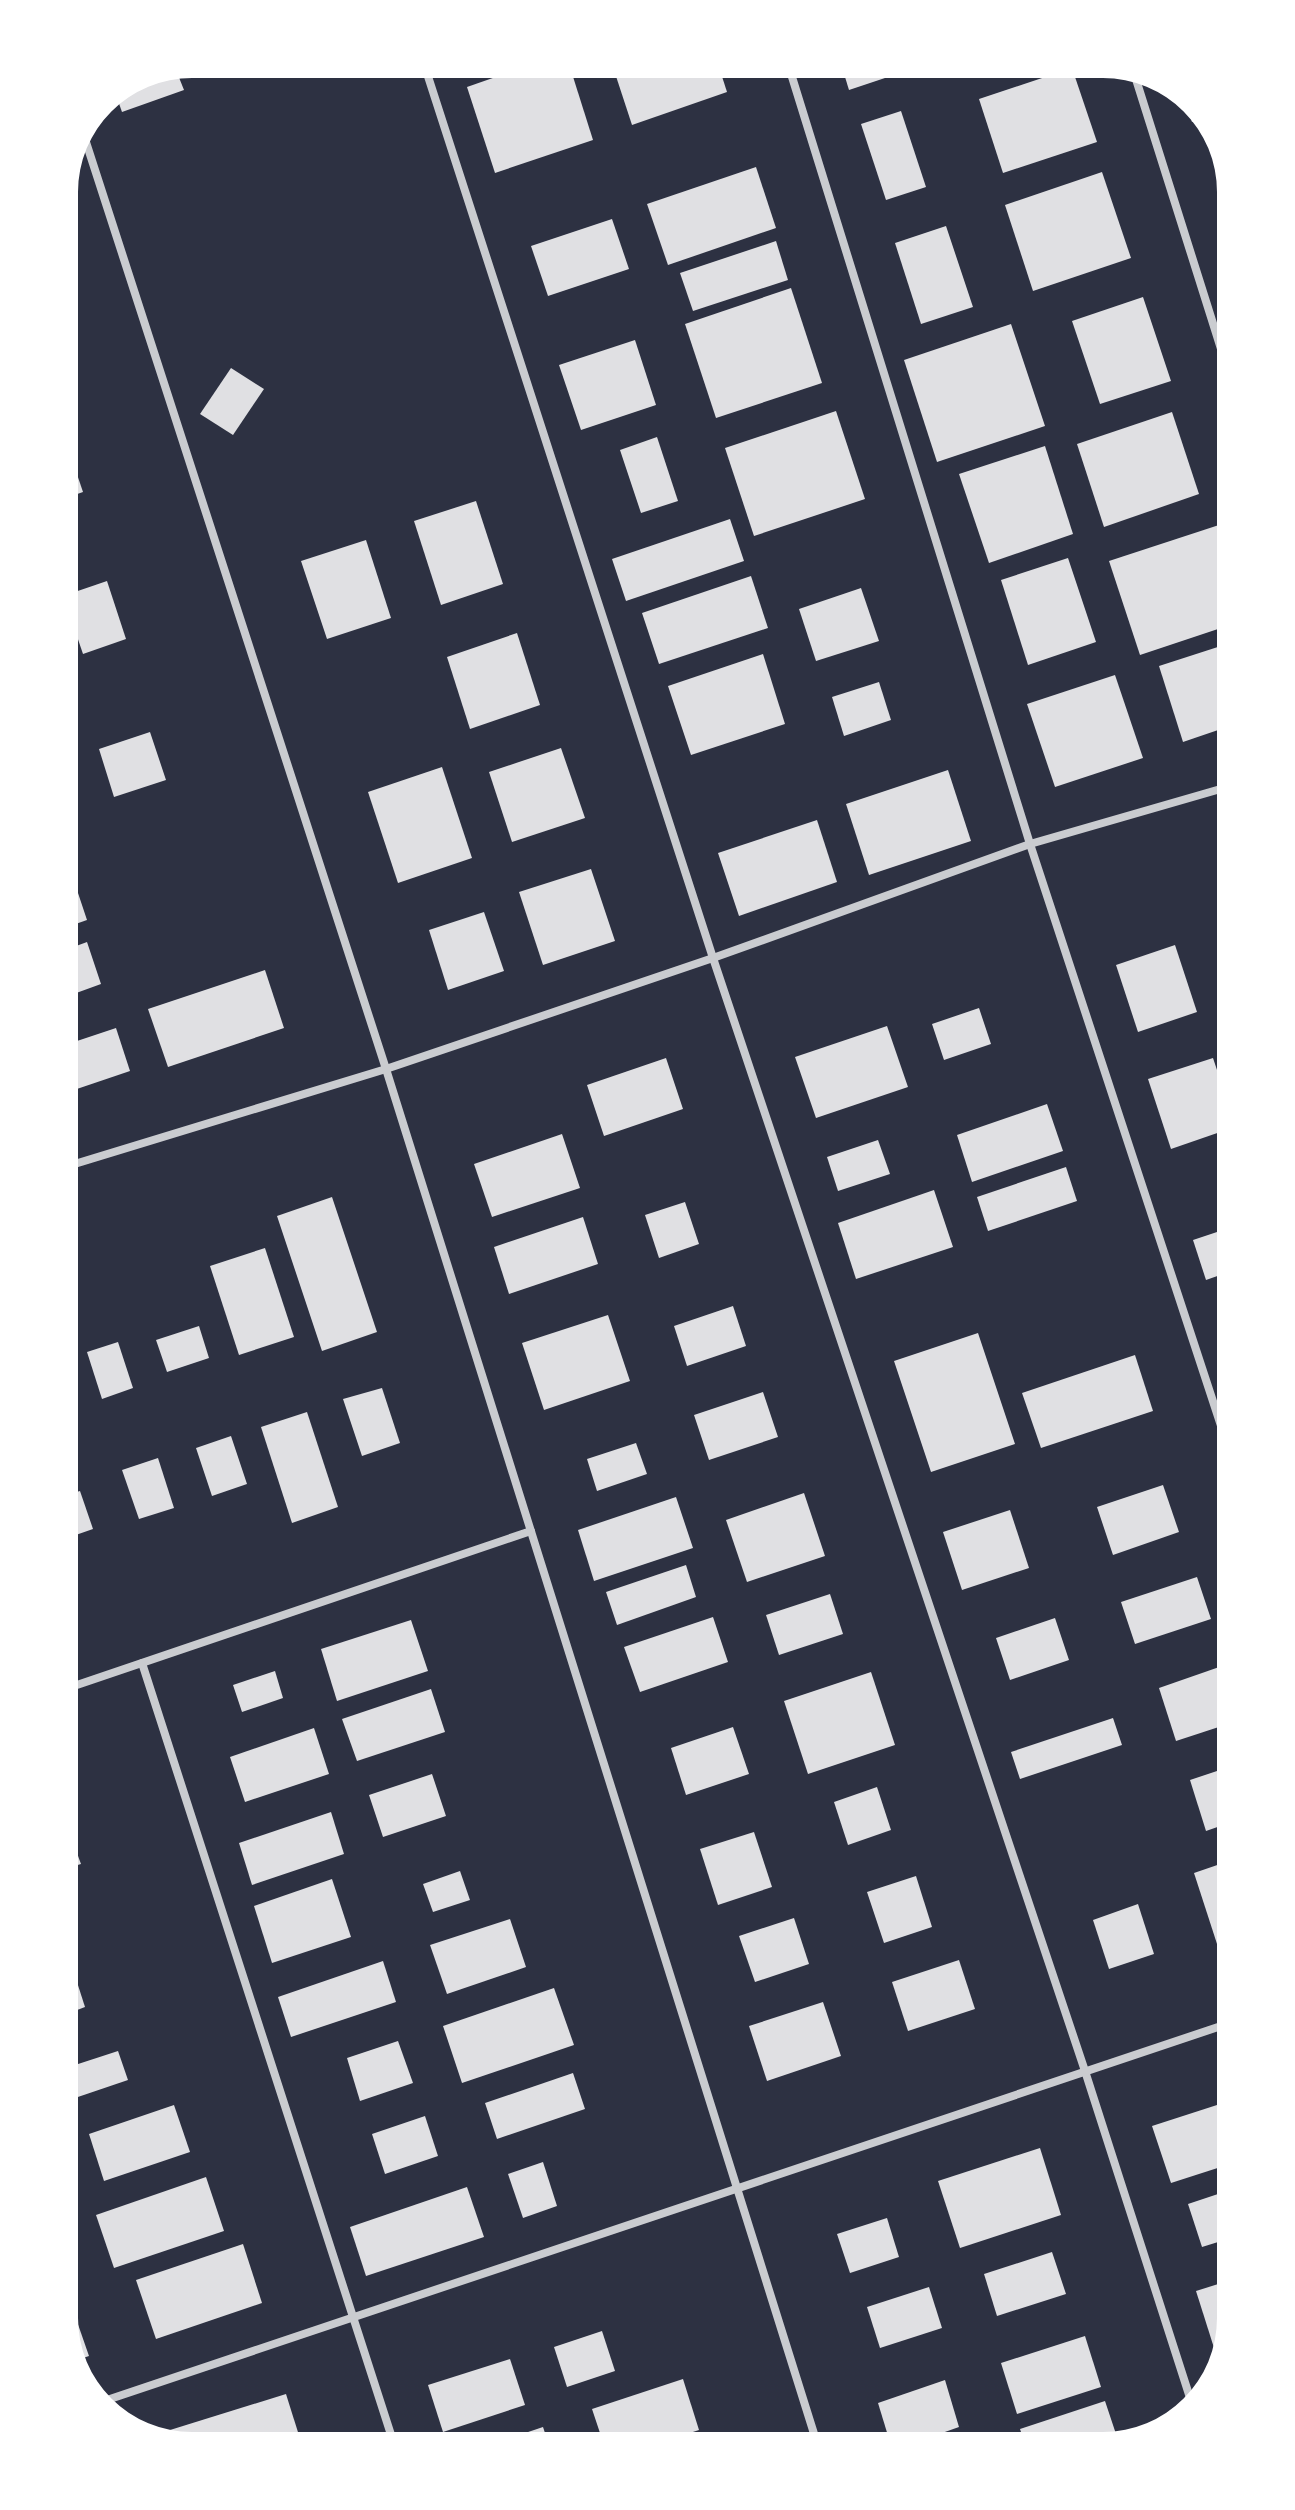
<svg xmlns="http://www.w3.org/2000/svg" width="1295" height="2510" font-family="Manrope,sans-serif">
<style>
.building{fill:#e0e0e3}
.lines{fill:none;stroke-linecap:round;stroke-linejoin:round}
.minor{stroke:#caccd0;stroke-width:8}
</style>
<rect width="100%" height="100%" fill="#2d3142"/>
<g class="building">
<polygon points="533,64 569,64 593,140 495,173 467,87"/>
<polygon points="612,64 718,64 727,92 632,125"/>
<polygon points="841,64 893,64 897,74 849,90"/>
<polygon points="1072,68 1097,142 1003,173 979,99"/>
<polygon points="176,70 184,90 122,112 116,95"/>
<polygon points="1182,92 1202,119 1192,122"/>
<polygon points="901,111 926,187 886,200 861,124"/>
<polygon points="756,167 776,228 668,265 647,204"/>
<polygon points="1102,172 1131,258 1033,291 1005,205"/>
<polygon points="612,219 629,269 548,296 531,246"/>
<polygon points="946,226 973,307 921,324 895,243"/>
<polygon points="776,241 788,280 693,311 680,273"/>
<polygon points="791,288 822,383 716,418 685,324"/>
<polygon points="1143,297 1171,381 1100,404 1072,321"/>
<polygon points="1011,324 1045,426 937,462 904,360"/>
<polygon points="635,340 656,405 581,430 559,365"/>
<polygon points="231,368 264,389 233,435 200,414"/>
<polygon points="836,411 865,499 754,536 725,448"/>
<polygon points="1172,412 1199,494 1104,527 1077,444"/>
<polygon points="657,437 678,501 641,513 620,450"/>
<polygon points="65,439 83,492 66,498"/>
<polygon points="1045,446 1073,534 989,563 959,474"/>
<polygon points="476,501 503,584 441,605 414,521"/>
<polygon points="730,519 744,561 626,601 612,559"/>
<polygon points="1219,525 1223,539 1224,627 1140,655 1109,561"/>
<polygon points="366,540 391,618 327,639 301,561"/>
<polygon points="1068,558 1096,642 1028,665 1001,580"/>
<polygon points="751,576 768,628 659,664 642,613"/>
<polygon points="107,581 126,639 83,654 66,604 66,595"/>
<polygon points="861,588 879,641 816,661 799,609"/>
<polygon points="517,633 540,705 470,729 447,657"/>
<polygon points="1224,645 1224,728 1183,742 1159,666"/>
<polygon points="763,654 785,724 691,755 668,686"/>
<polygon points="1115,675 1143,758 1055,787 1027,704"/>
<polygon points="879,682 891,720 844,736 832,697"/>
<polygon points="150,732 166,780 114,797 99,749"/>
<polygon points="561,748 585,818 512,842 489,772"/>
<polygon points="442,767 472,858 398,883 368,792"/>
<polygon points="948,770 971,841 869,875 846,804"/>
<polygon points="817,820 837,882 739,916 718,853"/>
<polygon points="68,863 87,920 67,927 67,864"/>
<polygon points="591,869 615,941 543,965 519,892"/>
<polygon points="484,912 504,971 448,990 429,930"/>
<polygon points="87,942 101,984 68,996 68,949"/>
<polygon points="1175,945 1197,1012 1138,1032 1116,965"/>
<polygon points="265,970 284,1028 168,1067 148,1009"/>
<polygon points="979,1008 991,1044 944,1060 932,1024"/>
<polygon points="887,1026 908,1087 816,1118 795,1057"/>
<polygon points="116,1028 130,1071 68,1092 68,1044"/>
<polygon points="666,1058 683,1109 604,1136 587,1085"/>
<polygon points="1213,1058 1226,1097 1226,1130 1171,1149 1148,1079"/>
<polygon points="1047,1104 1063,1151 972,1182 957,1135"/>
<polygon points="562,1134 580,1188 492,1217 474,1164"/>
<polygon points="878,1140 890,1174 838,1191 827,1157"/>
<polygon points="1066,1167 1077,1201 988,1231 977,1197"/>
<polygon points="934,1190 953,1247 856,1279 838,1223"/>
<polygon points="332,1197 377,1332 322,1351 277,1216"/>
<polygon points="685,1202 699,1244 659,1258 645,1215"/>
<polygon points="583,1217 598,1264 509,1294 494,1247"/>
<polygon points="1226,1229 1226,1273 1206,1280 1193,1240"/>
<polygon points="265,1248 294,1337 239,1355 210,1266"/>
<polygon points="733,1306 746,1346 687,1366 674,1326"/>
<polygon points="608,1315 630,1381 544,1410 522,1343"/>
<polygon points="199,1326 209,1358 167,1372 156,1340"/>
<polygon points="978,1333 1015,1444 931,1472 894,1361"/>
<polygon points="118,1342 133,1388 102,1399 87,1352"/>
<polygon points="1135,1355 1153,1411 1041,1448 1022,1393"/>
<polygon points="382,1388 400,1443 362,1456 343,1399"/>
<polygon points="763,1392 778,1437 709,1460 694,1415"/>
<polygon points="307,1412 338,1507 292,1523 261,1427"/>
<polygon points="231,1436 247,1484 212,1496 196,1448"/>
<polygon points="636,1443 647,1474 597,1491 587,1459"/>
<polygon points="158,1458 174,1508 139,1519 122,1470"/>
<polygon points="1163,1485 1179,1532 1113,1555 1097,1507"/>
<polygon points="80,1491 93,1529 70,1537 70,1494"/>
<polygon points="804,1493 825,1556 747,1582 726,1520"/>
<polygon points="676,1497 693,1548 594,1581 578,1530"/>
<polygon points="1010,1510 1029,1568 962,1590 943,1532"/>
<polygon points="686,1565 696,1597 617,1625 606,1592"/>
<polygon points="1197,1577 1211,1619 1135,1644 1121,1602"/>
<polygon points="830,1594 843,1634 779,1655 766,1615"/>
<polygon points="713,1617 728,1662 640,1692 624,1647"/>
<polygon points="1055,1618 1069,1660 1010,1680 996,1638"/>
<polygon points="411,1620 428,1671 337,1701 321,1649"/>
<polygon points="1225,1665 1228,1674 1228,1724 1176,1741 1159,1688"/>
<polygon points="275,1671 283,1698 242,1712 233,1685"/>
<polygon points="871,1672 895,1745 808,1774 784,1701"/>
<polygon points="431,1689 445,1732 357,1761 342,1719"/>
<polygon points="1113,1718 1122,1745 1020,1779 1011,1752"/>
<polygon points="733,1727 749,1774 686,1795 671,1748"/>
<polygon points="314,1728 329,1774 245,1802 230,1757"/>
<polygon points="1229,1767 1229,1823 1206,1831 1190,1780"/>
<polygon points="432,1774 446,1816 383,1837 369,1795"/>
<polygon points="877,1787 891,1830 848,1845 834,1802"/>
<polygon points="331,1812 344,1854 252,1885 239,1843"/>
<polygon points="754,1832 772,1887 718,1905 700,1849"/>
<polygon points="71,1837 81,1864 71,1867"/>
<polygon points="1229,1861 1229,1944 1218,1947 1194,1873"/>
<polygon points="460,1871 470,1900 433,1912 423,1884"/>
<polygon points="916,1876 932,1927 884,1943 867,1892"/>
<polygon points="332,1879 351,1937 272,1963 254,1906"/>
<polygon points="1138,1904 1154,1954 1109,1969 1093,1920"/>
<polygon points="794,1918 809,1964 755,1982 739,1936"/>
<polygon points="510,1919 526,1967 447,1994 430,1945"/>
<polygon points="959,1960 975,2009 908,2031 892,1982"/>
<polygon points="383,1961 396,2002 291,2037 278,1997"/>
<polygon points="76,1979 85,2007 72,2012 72,1980"/>
<polygon points="554,1988 574,2045 462,2083 443,2026"/>
<polygon points="823,2002 841,2056 767,2081 749,2026"/>
<polygon points="398,2041 413,2083 360,2101 347,2058"/>
<polygon points="118,2051 128,2080 72,2099 72,2066"/>
<polygon points="573,2073 585,2109 497,2139 485,2103"/>
<polygon points="174,2105 190,2152 104,2181 89,2134"/>
<polygon points="1217,2105 1230,2147 1230,2164 1171,2183 1152,2126"/>
<polygon points="425,2116 438,2156 385,2174 372,2134"/>
<polygon points="1040,2148 1061,2215 960,2248 938,2181"/>
<polygon points="543,2162 557,2206 523,2218 508,2174"/>
<polygon points="206,2177 224,2231 114,2268 96,2215"/>
<polygon points="467,2187 484,2237 366,2276 350,2227"/>
<polygon points="1230,2190 1231,2238 1202,2247 1188,2204"/>
<polygon points="887,2218 899,2257 850,2273 837,2234"/>
<polygon points="243,2244 262,2303 156,2339 136,2280"/>
<polygon points="1052,2252 1066,2294 997,2316 984,2274"/>
<polygon points="1231,2280 1231,2319 1222,2349 1215,2351 1196,2291"/>
<polygon points="929,2287 942,2328 880,2348 867,2307"/>
<polygon points="73,2310 89,2356 74,2361"/>
<polygon points="602,2331 615,2371 567,2387 554,2347"/>
<polygon points="1085,2336 1101,2387 1017,2414 1001,2363"/>
<polygon points="510,2359 525,2405 443,2432 428,2385"/>
<polygon points="683,2379 699,2430 665,2441 603,2442 592,2409"/>
<polygon points="945,2380 959,2427 925,2439 889,2439 878,2403"/>
<polygon points="286,2394 302,2445 184,2446 154,2435"/>
<polygon points="1105,2401 1117,2437 1023,2438 1020,2429"/>
<polygon points="543,2427 548,2442 498,2443 498,2442"/>
</g>
<g class="lines">
<g class="minor">
<polyline points="424,64 713,958 1085,2071 1192,2404"/>
<polyline points="788,64 1030,844 1227,1444"/>
<polyline points="1134,73 1222,352"/>
<polyline points="85,139 386,1069 816,2440"/>
<polyline points="68,1166 386,1069 713,958 1030,844 1224,788"/>
<polyline points="142,1663 394,2444"/>
<polyline points="71,1687 531,1531"/>
<polyline points="101,2402 1230,2023"/>
</g>
</g>
<path d="M0 0H1295V2510H0ZM192 78H1103A114 114 0 0 1 1217 192V2318A114 114 0 0 1 1103 2432H192A114 114 0 0 1 78 2318V192A114 114 0 0 1 192 78Z" fill="#fff" fill-rule="evenodd"/>
</svg>
